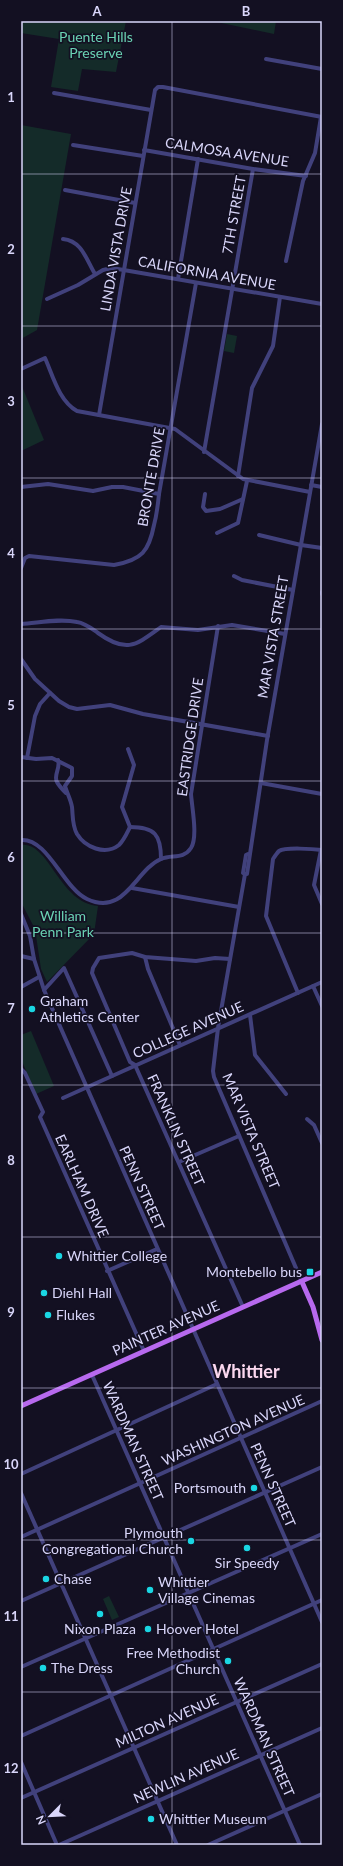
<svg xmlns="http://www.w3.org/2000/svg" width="343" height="1866" font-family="Lato,sans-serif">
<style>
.green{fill:#142b29}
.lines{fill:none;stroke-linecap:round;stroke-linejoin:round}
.minor{stroke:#41417c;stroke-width:4}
.major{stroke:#b769ee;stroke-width:5}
.grid{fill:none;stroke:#d9d6fa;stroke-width:1;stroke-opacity:0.55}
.poi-dot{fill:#1ad6e3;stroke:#131022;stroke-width:1.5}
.labels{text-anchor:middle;stroke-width:3.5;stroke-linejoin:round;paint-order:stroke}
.park-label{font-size:14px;fill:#6ad2b4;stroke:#131022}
.street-label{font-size:14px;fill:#d9d6fa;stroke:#131022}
.poi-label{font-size:14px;fill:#d9d6fa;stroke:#131022;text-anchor:start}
.district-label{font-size:18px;font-weight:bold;fill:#fbd8ef;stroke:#131022}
.neatline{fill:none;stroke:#d9d6fa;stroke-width:1.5}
.grid-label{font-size:13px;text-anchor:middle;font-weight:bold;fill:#d9d6fa}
</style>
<rect width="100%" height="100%" fill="#131022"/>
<g class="green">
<polygon points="21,21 126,21 116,72 82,69 78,91 51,87 59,39 21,33"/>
<polygon points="212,21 276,21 274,34"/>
<polygon points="21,125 71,134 37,330 21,339"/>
<polygon points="227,334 237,336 234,353 224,351"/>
<polygon points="21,384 44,440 21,451"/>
<path d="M21,845C49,841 59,903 98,906L94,934L47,982L41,969L35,929L21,902Z"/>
<polygon points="31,1031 54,1086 36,1094 21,1059 21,1035"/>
<polygon points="109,1596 119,1617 112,1620 103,1599"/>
</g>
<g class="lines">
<g class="minor">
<polyline points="266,59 322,69"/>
<polyline points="54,93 151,110"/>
<polyline points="73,145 143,156"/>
<polyline points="144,150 253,169 306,176"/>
<polyline points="65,190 135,203"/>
<path d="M63,239C82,241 86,259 95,274"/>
<polyline points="286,261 303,181 315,153 321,117"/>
<polyline points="178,279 198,159"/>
<polyline points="47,299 78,285 103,270 112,268 322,304"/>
<path d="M21,369L45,358C53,376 59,401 77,411L175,429L243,479L310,492"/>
<polyline points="99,415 155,90 158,87 163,87 322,117"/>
<polyline points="204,452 253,169"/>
<polyline points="238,476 252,388 273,346 280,297"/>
<polyline points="311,485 322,487"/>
<polyline points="21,487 48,484 93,491 112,487 123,487 159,494"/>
<polyline points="205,494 203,507 206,511 220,509 243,499"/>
<polyline points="217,533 238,523 247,481"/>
<polyline points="259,535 301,545 322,548"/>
<path d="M21,568L25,558L29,556L114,565C142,560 149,551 154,525C157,514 158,504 159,494L196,283"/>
<polyline points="234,576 242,580 293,590"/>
<polyline points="322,594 322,592"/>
<path d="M21,624C38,623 59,618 77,622C85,623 91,628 98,633C127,654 136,645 161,627L198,630L232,625L285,634"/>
<polyline points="21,659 35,679 59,701 69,707 77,709 110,705 143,714 268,736"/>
<polyline points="128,749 134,765 122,807 130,827"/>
<path d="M21,757L36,759L52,758L72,768V776L65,786C67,793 71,800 72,807C73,816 72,825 77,834C85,847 105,856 119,845C124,840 127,833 130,827"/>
<polyline points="27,758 35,716 40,704 50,693"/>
<path d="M58,760C61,768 53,775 57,782C59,786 63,790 66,793"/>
<polyline points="261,783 322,794"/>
<path d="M130,827C155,827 161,835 161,859"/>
<path d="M21,840C48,838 63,888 87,899C125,917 135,870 161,859C172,854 183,860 191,848C198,837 192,808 191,794L218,626"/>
<polyline points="321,850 314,885 322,904"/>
<polyline points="245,874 243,873 246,855 248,854"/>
<polyline points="132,888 239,907"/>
<polyline points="21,914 30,936 34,959 44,990 322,1622"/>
<polyline points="21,956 34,959"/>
<polyline points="145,957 148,969 180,1045"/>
<polyline points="230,959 215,958 196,961 145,957 132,953 99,958 93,968 92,973 130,1062 135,1065 243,1307"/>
<polyline points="313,986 322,1006"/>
<polyline points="21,987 39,977"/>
<polyline points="44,990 64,968 112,1076"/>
<path d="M298,993L266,916L273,859C275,856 277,853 279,851C285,847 314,849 322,850"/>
<polyline points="250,1015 255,1055 286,1094"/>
<polyline points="21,1069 25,1073 43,1112 40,1117 144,1351"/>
<polyline points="63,1098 322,982"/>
<polyline points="307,1119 314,1125 322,1143"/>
<polyline points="179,1162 239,1136"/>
<polyline points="107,1271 157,1249"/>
<polyline points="302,1282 214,1077 213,1071 218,1028 245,874 247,874 267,740 322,424"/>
<polyline points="92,1375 300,1845"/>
<polyline points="21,1474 217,1384"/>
<polyline points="21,1493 177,1845"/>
<polyline points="21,1537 322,1401"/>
<polyline points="21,1601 322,1467"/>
<polyline points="21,1667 322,1534"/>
<polyline points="21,1736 322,1600"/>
<polyline points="21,1762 57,1845"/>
<polyline points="21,1798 322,1664"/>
<polyline points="59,1845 322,1728"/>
<polyline points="208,1845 322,1794"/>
</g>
<g class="major">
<polyline points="302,1282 313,1307 322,1340"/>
<polyline points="21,1406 322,1272"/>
</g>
</g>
<path class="grid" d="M172,21V1845M21,174H322M21,326H322M21,478H322M21,629H322M21,781H322M21,933H322M21,1085H322M21,1237H322M21,1388H322M21,1540H322M21,1692H322"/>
<g class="poi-dot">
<circle cx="32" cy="1009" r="4"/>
<circle cx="59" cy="1256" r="4"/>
<rect x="306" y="1268" width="8" height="8" rx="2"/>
<circle cx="44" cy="1293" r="4"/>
<circle cx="48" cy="1315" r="4"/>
<circle cx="254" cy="1488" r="4"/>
<circle cx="191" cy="1541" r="4"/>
<circle cx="247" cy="1548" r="4"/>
<circle cx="46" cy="1579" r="4"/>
<circle cx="150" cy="1590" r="4"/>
<circle cx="100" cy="1614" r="4"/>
<circle cx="148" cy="1629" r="4"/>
<circle cx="228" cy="1661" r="4"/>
<circle cx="43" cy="1668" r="4"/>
<circle cx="151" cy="1819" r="4"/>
</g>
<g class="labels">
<g class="park-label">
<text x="96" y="42">Puente Hills<tspan x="96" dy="16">Preserve</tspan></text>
<text x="63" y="921">William<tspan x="63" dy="16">Penn Park</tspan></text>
</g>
<g class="street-label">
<text transform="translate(227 152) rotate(9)" y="5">CALMOSA AVENUE</text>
<text transform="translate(234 215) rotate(-80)" y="5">7TH STREET</text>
<text transform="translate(116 249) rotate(-80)" y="5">LINDA VISTA DRIVE</text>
<text transform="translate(207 273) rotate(10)" y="5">CALIFORNIA AVENUE</text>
<text transform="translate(151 477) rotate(-80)" y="5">BRONTE DRIVE</text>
<text transform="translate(273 637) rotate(-80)" y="5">MAR VISTA STREET</text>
<text transform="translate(190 737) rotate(-82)" y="5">EASTRIDGE DRIVE</text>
<text transform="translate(188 1030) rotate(-24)" y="5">COLLEGE AVENUE</text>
<text transform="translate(176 1130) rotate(66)" y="5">FRANKLIN STREET</text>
<text transform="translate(251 1131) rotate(67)" y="5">MAR VISTA STREET</text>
<text transform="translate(82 1186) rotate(66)" y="5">EARLHAM DRIVE</text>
<text transform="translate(142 1188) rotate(66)" y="5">PENN STREET</text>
<text transform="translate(166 1328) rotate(-24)" y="5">PAINTER AVENUE</text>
<text transform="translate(233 1430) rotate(-24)" y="5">WASHINGTON AVENUE</text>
<text transform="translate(133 1441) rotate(66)" y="5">WARDMAN STREET</text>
<text transform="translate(273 1485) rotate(66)" y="5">PENN STREET</text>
<text transform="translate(167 1721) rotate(-24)" y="5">MILTON AVENUE</text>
<text transform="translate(264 1737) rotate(66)" y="5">WARDMAN STREET</text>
<text transform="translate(186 1776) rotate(-24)" y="5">NEWLIN AVENUE</text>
</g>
<g class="poi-label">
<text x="40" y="1006">Graham<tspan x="40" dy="16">Athletics Center</tspan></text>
<text x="67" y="1261">Whittier College</text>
<text x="302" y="1277" text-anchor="end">Montebello bus</text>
<text x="52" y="1298">Diehl Hall</text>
<text x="56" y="1320">Flukes</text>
<text x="246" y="1493" text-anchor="end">Portsmouth</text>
<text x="183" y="1538" text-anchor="end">Plymouth<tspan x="183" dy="16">Congregational Church</tspan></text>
<text x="247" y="1568" text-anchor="middle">Sir Speedy</text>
<text x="54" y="1584">Chase</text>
<text x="158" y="1587">Whittier<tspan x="158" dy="16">Village Cinemas</tspan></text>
<text x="100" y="1634" text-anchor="middle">Nixon Plaza</text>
<text x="156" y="1634">Hoover Hotel</text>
<text x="220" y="1658" text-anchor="end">Free Methodist<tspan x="220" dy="16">Church</tspan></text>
<text x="51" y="1673">The Dress</text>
<text x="159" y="1824">Whittier Museum</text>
</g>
<g class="district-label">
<text x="246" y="1378">Whittier</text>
</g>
</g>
<rect width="343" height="1866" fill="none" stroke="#131022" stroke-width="44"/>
<g transform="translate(50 1816) rotate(246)" stroke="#131022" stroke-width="3" paint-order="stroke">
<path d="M0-3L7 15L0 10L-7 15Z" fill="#d9d6fa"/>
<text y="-6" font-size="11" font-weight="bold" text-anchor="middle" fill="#d9d6fa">N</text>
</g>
<rect x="22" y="22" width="299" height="1822" class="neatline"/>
<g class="grid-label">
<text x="97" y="16">A</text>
<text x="246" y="16">B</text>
<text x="11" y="102">1</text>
<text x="11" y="254">2</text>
<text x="11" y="406">3</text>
<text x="11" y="558">4</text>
<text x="11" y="710">5</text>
<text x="11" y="862">6</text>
<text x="11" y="1013">7</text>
<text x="11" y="1165">8</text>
<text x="11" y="1317">9</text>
<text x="11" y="1469">10</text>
<text x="11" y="1621">11</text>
<text x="11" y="1773">12</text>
</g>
</svg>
